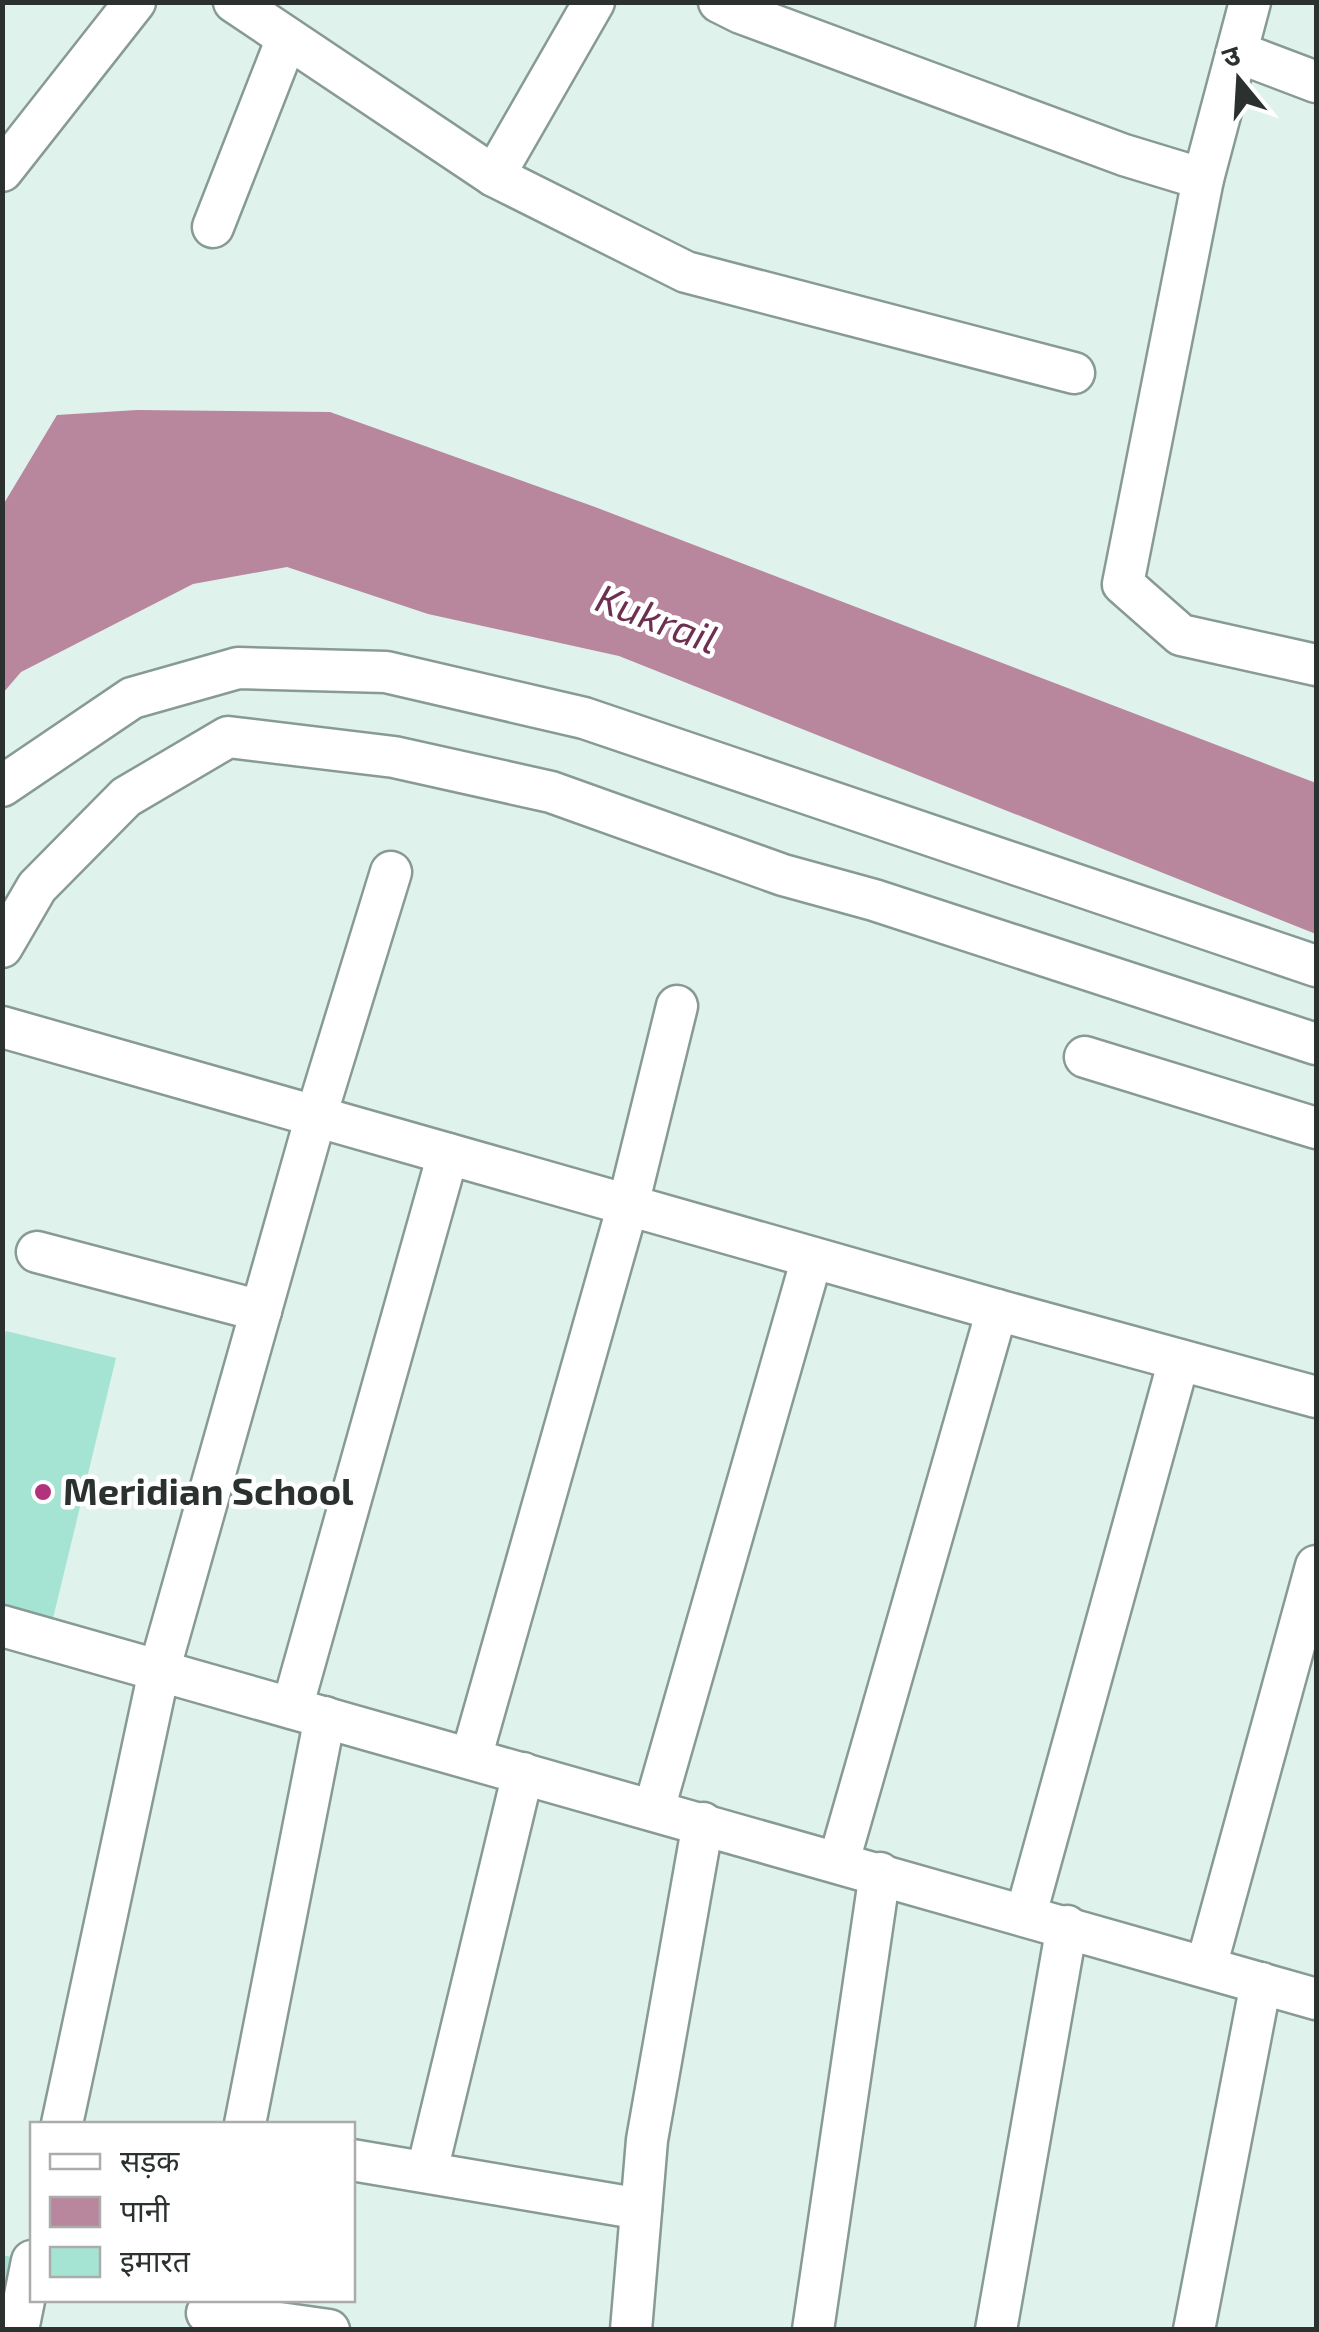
<svg xmlns="http://www.w3.org/2000/svg" width="1319" height="2332" font-family="'Exo 2','Noto Sans Devanagari',sans-serif">
<style>
.water{fill:#b8869d}
.building{fill:#a5e4d3}
.lines{fill:none;stroke-linecap:round;stroke-linejoin:round}
.minor-casing{stroke:#889a95;stroke-width:45}
.minor{stroke:#fff;stroke-width:40}
.poi-dot{fill:#b3327c;stroke:#fff;stroke-width:4}
.labels{text-anchor:middle;stroke-width:9;stroke-linejoin:round;paint-order:stroke}
.poi-label{font-size:38px;font-weight:bold;fill:#2a312f;stroke:#fff;text-anchor:start}
.water-label{font-size:40px;font-style:italic;fill:#6e3051;stroke:#fff}
</style>
<rect width="100%" height="100%" fill="#dff2ec"/>
<polygon class="water" points="137,410 330,412 595,507 1316,783 1316,934 619,656 428,614 287,567 193,584 21,672 3,693 3,505 57,415"/>
<g class="building">
<polygon points="6,1331 116,1358 48,1639 2,1626 2,1343"/>
<polygon points="2,2255 21,2259 2,2330"/>
</g>
<g class="lines">
<g class="minor-casing">
<g id="minor">
<polyline points="234,2 494,176 686,272 1074,373"/>
<polyline points="719,2 741,13 1124,155 1203,179"/>
<polyline points="1250,2 1203,179 1123,584 1181,635 1316,665"/>
<polyline points="1237,52 1316,82"/>
<polyline points="2,171 135,2"/>
<polyline points="494,176 594,2"/>
<polyline points="213,227 287,38"/>
<polyline points="2,786 132,698 238,668 386,672 584,718 1316,966"/>
<polyline points="2,947 37,887 126,797 228,737 394,757 551,792 783,875 874,900 1316,1044"/>
<polyline points="2,1027 997,1310 1316,1397"/>
<polyline points="1085,1057 1316,1128"/>
<polyline points="37,1252 261,1311"/>
<polyline points="2,1626 1316,1999"/>
<polyline points="292,1708 448,1154"/>
<polyline points="471,1758 628,1205 677,1006"/>
<polyline points="654,1809 812,1258"/>
<polyline points="839,1861 997,1310"/>
<polyline points="1026,1914 1179,1360"/>
<polyline points="1206,1967 1316,1566"/>
<polyline points="62,2124 159,1671 316,1116 391,872"/>
<polyline points="245,2124 325,1717"/>
<polyline points="352,2160 641,2209"/>
<polyline points="427,2171 523,1773"/>
<polyline points="207,2313 329,2330"/>
<polyline points="18,2330 32,2261"/>
<polyline points="631,2330 647,2140 703,1823"/>
<polyline points="813,2330 880,1873"/>
<polyline points="996,2330 1067,1926"/>
<polyline points="1194,2330 1261,1983"/>
</g>
</g>
<use href="#minor" class="minor"/>
</g>
<circle class="poi-dot" cx="43" cy="1492" r="10"/>
<g class="labels">
<g class="poi-label">
<text x="63" y="1505">Meridian School</text>
</g>
<g class="water-label">
<text transform="translate(657 619) rotate(21)" y="14">Kukrail</text>
</g>
</g>
<rect width="1319" height="2332" fill="none" stroke="#2a312f" stroke-width="10"/>
<rect x="30" y="2122" width="325" height="180" fill="#ffffff" stroke="#aaadac" stroke-width="2.5"/>
<rect x="50" y="2154" width="50" height="15" fill="#ffffff" stroke="#aaadac" stroke-width="2.5"/>
<text x="120" y="2172" font-size="30" fill="#2a312f">सड़क</text>
<rect x="50" y="2197" width="50" height="30" fill="#b8869d" stroke="#aaadac" stroke-width="2.5"/>
<text x="120" y="2222" font-size="30" fill="#2a312f">पानी</text>
<rect x="50" y="2247" width="50" height="30" fill="#a5e4d3" stroke="#aaadac" stroke-width="2.5"/>
<text x="120" y="2272" font-size="30" fill="#2a312f">इमारत</text>
<g transform="translate(1239 80) rotate(342)" stroke="#ffffff" stroke-width="8" paint-order="stroke">
<path d="M0-8L18 38L0 25L-18 38Z" fill="#2a312f"/>
<text y="-15" font-size="28" font-weight="bold" text-anchor="middle" fill="#2a312f">उ</text>
</g>
</svg>
